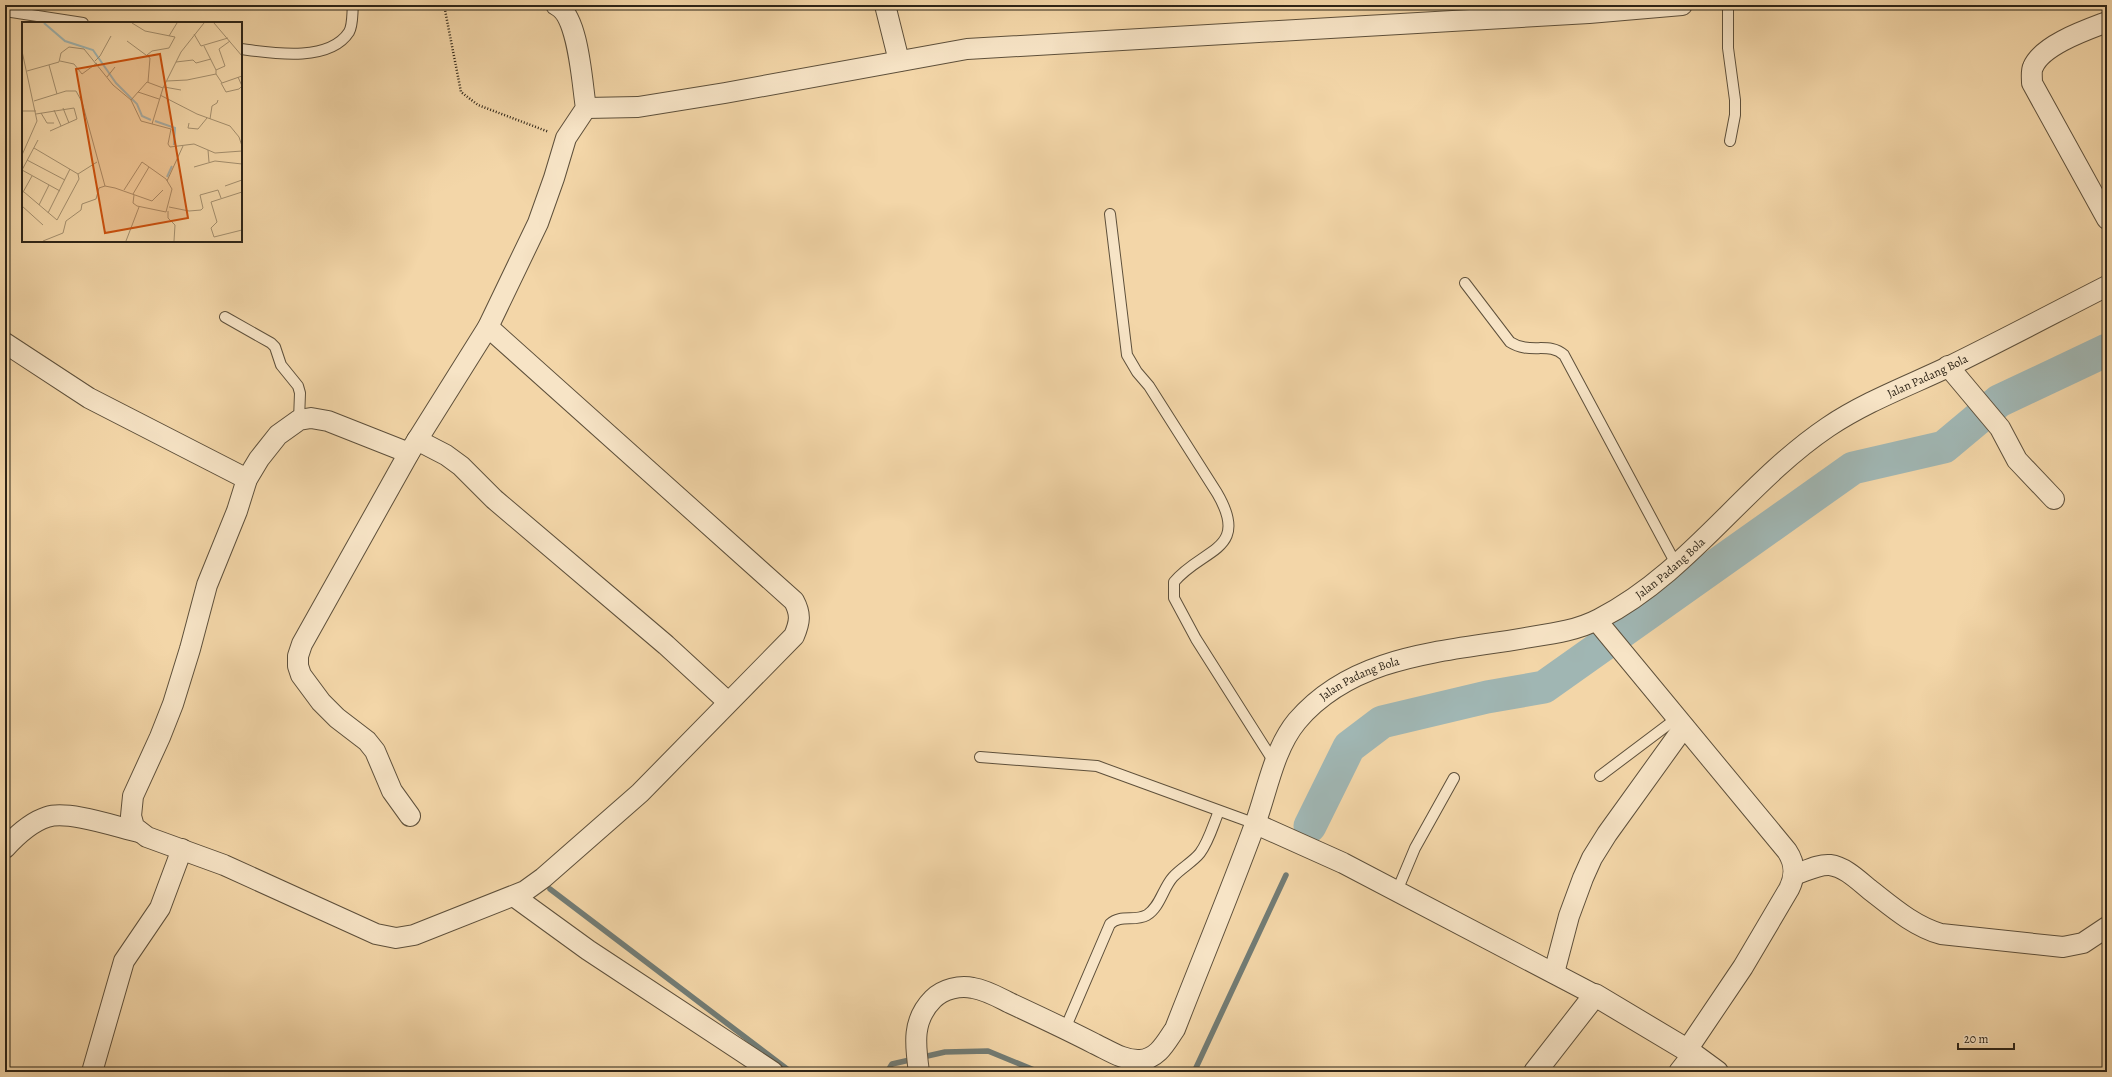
<svg xmlns="http://www.w3.org/2000/svg" width="2112" height="1077" font-family="Alegreya,serif">
<style>
.lines{fill:none;stroke-linecap:round;stroke-linejoin:round}
.stream{stroke:#727c75;stroke-width:5.5}
.river{stroke:#a0b6b3;stroke-width:33}
.service-casing{stroke:#5e503b;stroke-width:12}
.minor-casing{stroke:#5e503b;stroke-width:22}
.tertiary-casing{stroke:#5e503b;stroke-width:24}
.path{stroke:#2d2417;stroke-width:2.5;stroke-dasharray:1 2;stroke-linecap:butt}
.service{stroke:#f7e4c6;stroke-width:10}
.minor{stroke:#f7e4c6;stroke-width:20}
.tertiary{stroke:#f7e4c6;stroke-width:22}
.labels{text-anchor:middle;stroke-width:4;stroke-linejoin:round;paint-order:stroke}
.street-label{font-size:12px;fill:#2d2417;stroke:#f7e4c6}
.inset-river{fill:none;stroke:#a0b6b3;stroke-width:2}
.inset-road{fill:none;stroke:#a48f6e;stroke-width:1}
.view{fill:#cc510e;fill-opacity:0.15;stroke:#cc510e;stroke-width:2}
.inset-edge{fill:none;stroke:#2d2417;stroke-width:2}
</style>
<rect width="100%" height="100%" fill="#f3d6a8"/>
<filter id="stains"><feTurbulence type="fractalNoise" baseFrequency=".005" numOctaves="4"/><feColorMatrix values="0 0 0 0 .2 0 0 0 0 .09 0 0 0 0 .02 0 0 0 .5 -.17"/></filter>
<radialGradient id="worn" r=".72"><stop offset=".6" stop-color="#630" stop-opacity="0"/><stop offset="1" stop-color="#630" stop-opacity=".3"/></radialGradient>
<g class="lines">
<g class="stream">
<polyline points="550,889 791,1072"/>
<polyline points="887,1072 892,1064 945,1052 988,1051 1039,1072"/>
<polyline points="1194,1072 1286,875"/>
</g>
<polyline class="river" points="1310,826 1349,747 1382,722 1487,697 1544,687 1853,468 1944,447 1999,401 2107,350"/>
<g class="service-casing">
<g id="service">
<polyline points="1728,5 1728,48 1735,100 1735,115 1730,141"/>
<polyline points="5,11 83,23"/>
<path d="M241,49C271,53 329,63 349,32C353,25 352,14 353,5"/>
<path d="M1110,214L1127,355L1137,372L1149,386L1217,493C1251,551 1202,548 1174,582V598L1196,639L1274,762"/>
<path d="M1465,283L1510,342C1530,355 1549,341 1564,355L1676,564"/>
<polyline points="225,317 271,343 275,347 281,365 298,386 300,393 299,420"/>
<polyline points="980,757 1097,766 1256,824"/>
<polyline points="1600,776 1677,718"/>
<polyline points="1397,891 1415,848 1454,778"/>
<path d="M1065,1029L1110,924C1121,914 1134,922 1147,915C1160,907 1163,888 1173,877C1181,868 1193,862 1200,853C1209,841 1213,825 1219,811"/>
</g>
</g>
<g class="minor-casing">
<g id="minor">
<polyline points="885,5 899,61"/>
<path d="M2107,22C2086,30 2042,45 2033,67C2031,71 2032,78 2032,83L2107,219"/>
<polyline points="586,108 638,107 725,93 967,49 1589,13 1682,5"/>
<polyline points="5,343 89,398 247,479"/>
<polyline points="1948,366 2000,428 2017,460 2054,499"/>
<polyline points="417,440 446,455 461,466 494,499 666,645 728,702"/>
<path d="M409,453L328,421L311,418L299,420L278,435L259,459L247,479L237,511L207,585L190,649L173,704L160,737L133,796L131,816L134,827L147,837L224,865L376,934L396,938L414,935L525,891L543,878L640,793L794,636C800,622 801,614 794,601L488,327"/>
<path d="M1597,621L1787,851C1795,863 1796,875 1789,889L1743,967L1687,1050"/>
<path d="M410,816L392,791L375,751L367,741L337,718L321,702L301,675L298,666V656L302,644L409,453L488,327L538,223L554,178L566,138L586,108C582,85 579,15 556,5"/>
<polyline points="1256,824 1343,863 1595,995"/>
<path d="M5,848C16,836 31,822 47,817C68,810 117,827 139,832"/>
<path d="M1794,875C1806,871 1818,864 1830,865C1845,867 1858,880 1869,889C1891,906 1913,926 1941,934L2063,947L2083,943L2107,927"/>
<polyline points="515,897 588,950 773,1072"/>
<polyline points="1554,973 1569,916 1583,878 1592,858 1607,834 1684,727"/>
<polyline points="92,1072 124,961 160,908 182,849"/>
<path id="s1" d="M919,1072C915,1044 912,1020 933,999C943,989 960,985 973,988C986,990 998,997 1010,1003C1038,1016 1066,1029 1095,1044C1108,1050 1124,1061 1140,1060C1158,1059 1166,1042 1175,1029C1201,962 1229,895 1254,827C1267,793 1273,750 1297,721C1354,654 1445,652 1525,638C1550,634 1576,631 1599,619C1689,573 1745,483 1828,427C1865,402 1908,386 1948,367C2001,341 2054,313 2107,286"/>
<polyline points="1679,1072 1693,1054"/>
</g>
</g>
<g class="tertiary-casing">
<polyline id="tertiary" points="1535,1072 1595,995 1687,1050 1717,1072"/>
</g>
<polyline class="path" points="444,5 461,92 478,105 549,132"/>
<use href="#service" class="service"/>
<use href="#minor" class="minor"/>
<use href="#tertiary" class="tertiary"/>
</g>
<g class="labels">
<g class="street-label">
<text dy="4" stroke="none"><textPath href="#s1" startOffset="1421">Jalan Padang Bola</textPath></text>
<text dy="4" stroke="none"><textPath href="#s1" startOffset="1097">Jalan Padang Bola</textPath></text>
<text dy="4" stroke="none"><textPath href="#s1" startOffset="761">Jalan Padang Bola</textPath></text>
</g>
</g>
<g transform="translate(22 22)">
<rect width="220" height="220" fill="#f3d6a8"/>
<path class="inset-river" d="M22,1L43,19L71,28L94,61L115,82L120,94L129,98M133,99L153,106L152,123M145,155L150,144"/>
<path class="inset-road" d="M110,1L123,9L153,15L147,26L130,29L125,33M192,1L220,34M172,12L179,24L206,16M147,14L155,1M105,19L128,36L126,60M208,19L197,27L203,44L194,48V52L200,61L220,54M182,24L194,48M0,29L15,99L0,133M38,39L52,42L60,52L75,41M73,39L78,34L89,14M154,40L171,38L174,41L189,37M27,43L35,72M5,49L37,40L39,31L47,25L62,27L91,63L109,78L119,99L149,107L146,122L148,125L172,122L193,131L220,129M85,55L93,45M145,59L165,58L194,52M199,61L204,70L217,67L220,64L216,55M142,65L159,68M116,70L137,77M138,73L175,92L208,104L217,115L220,124M109,78L125,60L141,66M12,79L44,69H54L60,80L83,164M41,86L47,101M32,88L39,104M0,89H14M19,91L25,101H32M14,92L52,86L55,97L28,109M188,97L190,84L195,81L196,78M167,101L166,106L176,107L185,96M130,102L141,66L159,30L182,1M12,126L56,152M186,128L187,140M5,138L43,158M172,145L193,139L220,142M0,148L38,169M0,148L16,118M56,152L75,140M145,159L161,124M203,164L220,158M102,168L120,140L144,157L150,167L144,190L115,184L111,181L112,173M2,170L35,198L57,157L56,152M220,170L189,180L195,200L189,206L192,215L220,208M0,172L10,154M111,172L127,145M17,183L27,163M0,184L21,203M147,185L167,189L179,188L181,186L178,173L196,168L199,176M146,189V196L153,203L152,219M26,191L48,147M21,219L41,211L44,199L59,188L60,182L74,177L77,166L83,164L93,166L130,179L141,168M104,219L117,185"/>
<path class="view" d="M138,32L166,196L83,211L54,47Z"/>
<rect width="220" height="220" class="inset-edge"/>
</g>
<rect width="2112" height="1077" fill="none" stroke="#f3d6a8" stroke-width="20"/>
<rect x="6" y="6" width="2100" height="1065" fill="none" stroke="#2d2417" stroke-width="2"/>
<rect x="10" y="10" width="2092" height="1057" fill="none" stroke="#2d2417"/>
<path d="M1958 1043v6h56v-6" fill="none" stroke="#2d2417" stroke-width="2"/>
<text x="1964" y="1043" font-size="12" fill="#2d2417" stroke="#f7e4c6" stroke-width="3" paint-order="stroke">20 m</text>
<rect width="100%" height="100%" filter="url(#stains)"/>
<rect width="100%" height="100%" fill="url(#worn)"/>
</svg>
